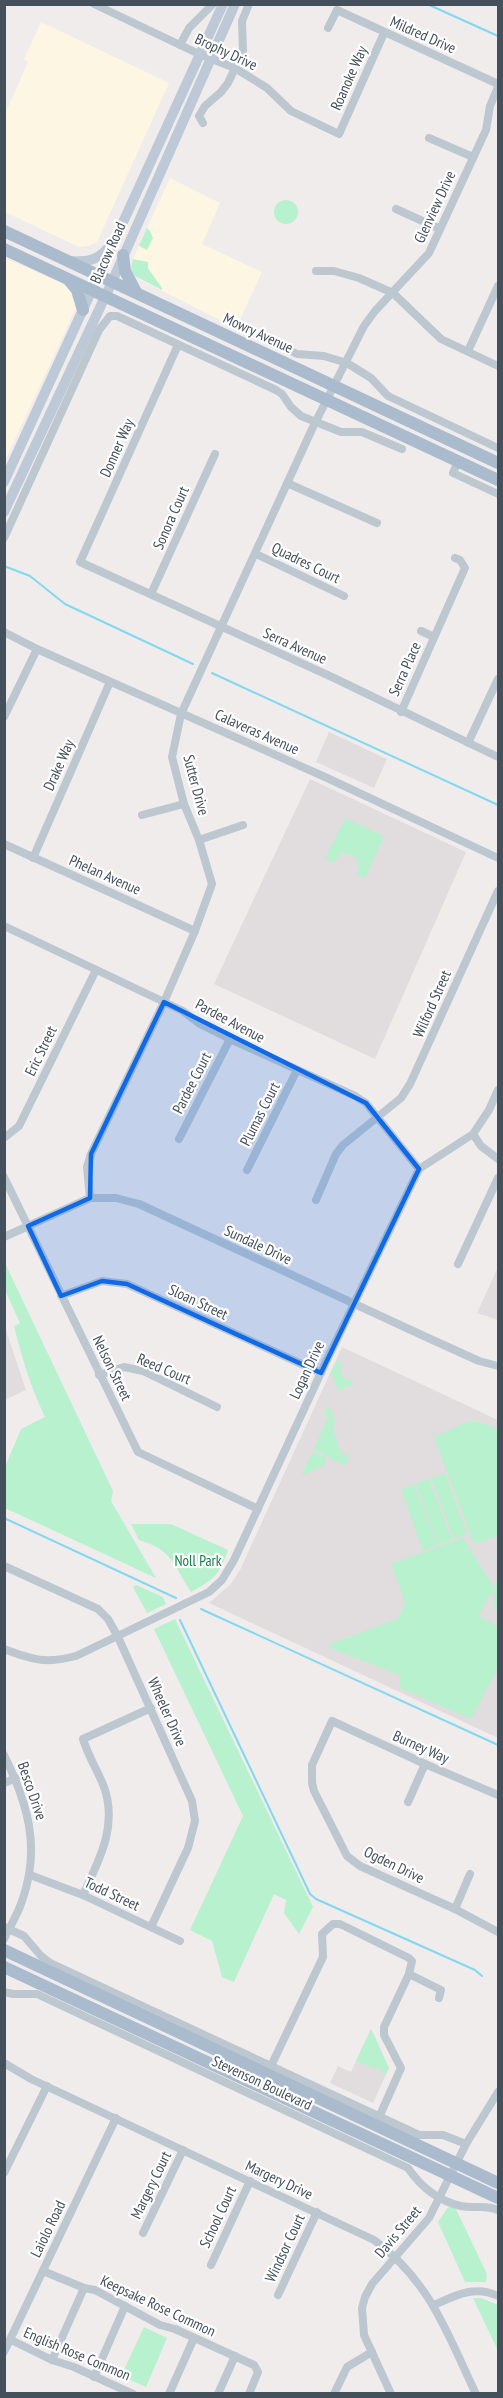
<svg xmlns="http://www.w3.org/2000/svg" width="503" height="2398" font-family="'PT Sans Narrow',sans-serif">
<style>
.commercial{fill:#fdf6e3}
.education{fill:#e1ddde}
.green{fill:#b7f1ce}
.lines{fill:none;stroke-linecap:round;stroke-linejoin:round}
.stream{stroke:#81d8f1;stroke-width:2}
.minor{stroke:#bcc7d0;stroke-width:8}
.secondary{stroke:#bec9d7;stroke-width:10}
.primary{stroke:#aabbce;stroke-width:12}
.marked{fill:#0e6ae8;fill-opacity:0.2;stroke:#0e6ae8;stroke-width:4.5;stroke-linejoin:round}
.labels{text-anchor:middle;stroke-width:4.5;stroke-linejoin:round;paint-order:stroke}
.street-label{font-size:15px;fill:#44505b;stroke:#fff}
.park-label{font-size:15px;fill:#11804a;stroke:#fff}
</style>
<rect width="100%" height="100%" fill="#f0ecec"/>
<g class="commercial">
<polygon points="41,22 169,83 97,242 89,246 79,247 5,212 5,114 28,62 24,59"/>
<polygon points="170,178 220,203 202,244 262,272 236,328 139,279 131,268 133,259"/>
<polygon points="5,258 63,284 71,292 76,308 5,461"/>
</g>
<g class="education">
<polygon points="329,732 387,759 374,788 316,762"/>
<polygon points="310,779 466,852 375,1059 214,984"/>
<polygon points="498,1267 498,1320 477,1313"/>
<polygon points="4,1324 26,1390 5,1400 4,1400"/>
<polygon points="342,1347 498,1420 498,1738 209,1603 231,1584 240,1570"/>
<polygon points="371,2029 389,2068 373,2103 330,2083 338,2066 351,2072"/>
</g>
<g class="green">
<circle cx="286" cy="212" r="12"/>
<polygon points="147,228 150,231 153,238 147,250 139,246"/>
<polygon points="133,259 148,262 148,268 162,288 162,290 133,275 131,268"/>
<polygon points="345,818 384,836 365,878 357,874 359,861 352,855 341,853 333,863 325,859"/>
<path d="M4,1261L113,1491L111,1501L156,1578L5,1508V1467L21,1429L45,1417C31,1388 22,1358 14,1326L20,1323L5,1290Z"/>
<polygon points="337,1360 344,1366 340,1368 344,1380 350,1379 352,1385 338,1390 331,1372"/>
<polygon points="327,1407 330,1407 336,1424 332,1427 341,1453 347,1454 348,1463 343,1465 314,1449 328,1417 328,1415 324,1414"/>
<polygon points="469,1421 477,1421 498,1429 498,1536 474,1544 434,1437"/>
<polygon points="313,1451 326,1458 325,1465 301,1476"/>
<polygon points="445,1473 467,1534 454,1539 431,1478"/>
<polygon points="429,1479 452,1540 438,1545 416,1484"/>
<polygon points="414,1484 437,1545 423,1551 401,1489"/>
<path d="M131,1524H171L228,1550C219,1575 215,1579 191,1592C173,1565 173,1550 139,1540Z"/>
<polygon points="463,1538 494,1588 498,1576 498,1614 493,1601 494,1588 478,1616 498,1626 498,1668 471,1719 400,1688 399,1675 333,1649 328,1645 399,1618 405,1602 391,1564"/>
<polygon points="136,1585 163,1597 166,1604 147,1613 133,1587"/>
<polygon points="175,1619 313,1907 299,1934 284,1913 286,1900 274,1894 234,1982 222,1977 212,1941 190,1930 243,1816 154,1629"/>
<polygon points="371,2029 389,2068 386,2074 379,2071 380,2068 378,2066 376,2069 356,2061"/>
<polygon points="449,2206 456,2209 487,2274 486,2282 465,2282 438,2222"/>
<polygon points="473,2298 481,2298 498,2305 498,2351"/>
<polygon points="144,2327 167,2338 146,2387 121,2376"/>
</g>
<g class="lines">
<g class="stream">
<polyline points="427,4 498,36"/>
<polyline points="4,566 30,576 65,604 193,664"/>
<polyline points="212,673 498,805"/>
<polyline points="4,1518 176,1598"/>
<polyline points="201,1609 498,1745"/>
<polyline points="180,1620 310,1894 316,1899 475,1970 482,1976"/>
</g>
<g class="minor">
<polyline points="94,4 199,54 235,68 267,88 291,111 339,134 384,33"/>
<polyline points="328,28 337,10 498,84"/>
<polyline points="180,45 189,28 213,4"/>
<polyline points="203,123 199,116 205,106 221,92 228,83 243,51 242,21 249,4"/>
<polyline points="429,138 473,157"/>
<polyline points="396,209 440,229"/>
<polyline points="316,271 334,271 359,278 393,293 441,339 498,366"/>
<polyline points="178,345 80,562 334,678 498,757"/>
<polyline points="281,346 297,354 324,356 347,363 371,378 388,396 498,448"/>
<polyline points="468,351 498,286"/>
<polyline points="458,461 453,473 498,494"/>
<polyline points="287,483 377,523"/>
<polyline points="4,538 99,330 110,316 117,316 276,390 282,394 291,407 301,416 341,432 362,432 402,449"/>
<polyline points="256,554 344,596"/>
<polyline points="151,594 215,454"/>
<polyline points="421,631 434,637"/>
<polyline points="4,632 37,649 325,777 498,858"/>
<polyline points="401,712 465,568 460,560 455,558"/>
<polyline points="4,717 37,649"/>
<polyline points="468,743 498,679"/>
<polyline points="142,815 184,804"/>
<polyline points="199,840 243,825"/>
<polyline points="4,844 195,931"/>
<polyline points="33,858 110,682"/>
<polyline points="4,926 183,1011 200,1024 230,1039 355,1096 366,1103 419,1169"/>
<polyline points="473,1134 481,1146 498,1159"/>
<polyline points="4,1138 19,1126 96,970"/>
<polyline points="179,1139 230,1039"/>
<polyline points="247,1170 297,1070"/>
<polyline points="4,1177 138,1452 258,1509"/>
<polyline points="90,1198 87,1167 91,1154 164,1002 195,931 212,884 199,840 184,804 172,757 181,714 313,427 364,326 375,311 429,253 486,130 490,106 498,87"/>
<polyline points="316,1200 336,1154 343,1145 401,1098 410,1084 498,891"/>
<polyline points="4,1237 90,1198 116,1198 139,1204 426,1337 479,1361 498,1366"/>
<polyline points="458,1264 498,1178"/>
<polyline points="61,1296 102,1281 127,1284 321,1373"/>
<polyline points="99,1375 124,1367 143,1371 217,1407"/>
<polyline points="4,1566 98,1609 108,1619 118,1637 192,1801 195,1821 188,1848 151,1927"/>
<path d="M4,1649C33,1660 46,1664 76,1656L209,1592L222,1580L234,1560L324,1366L419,1169L473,1134L489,1110L498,1090"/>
<path d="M4,1755C28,1804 41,1848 22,1901C18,1914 10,1926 4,1939"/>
<polyline points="4,1783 16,1778"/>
<polyline points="498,1795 425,1764 332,1721 312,1765 312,1783 314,1791 347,1856 360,1866 455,1909 498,1932"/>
<polyline points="408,1802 425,1764"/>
<polyline points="30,1875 83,1895 180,1941"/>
<path d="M83,1895C99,1860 118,1826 104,1787C98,1771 88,1756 83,1739L151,1708"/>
<polyline points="455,1909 470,1874"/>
<polyline points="4,1927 24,1936 41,1956 50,1963 419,2135 443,2135 466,2144"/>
<polyline points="409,1974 441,1990 439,1998"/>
<path d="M4,1992L13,1994H37L408,2168C421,2187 438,2201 461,2206C474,2209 485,2204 498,2210"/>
<path d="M4,2063L31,2079L374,2240C430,2281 447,2333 476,2394"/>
<polyline points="271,2066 323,1957 322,1934 333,1924 340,1924 409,1958 412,1961 409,1974 384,2027 384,2035 401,2068 380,2115"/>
<polyline points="4,2173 47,2086"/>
<polyline points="143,2233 183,2150"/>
<polyline points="211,2265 250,2181"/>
<polyline points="43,2271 84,2288 95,2290 160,2325 175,2329 254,2365 258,2372 249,2394"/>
<polyline points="278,2295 317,2212"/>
<path d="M434,2305C456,2295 475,2285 498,2296"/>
<polyline points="11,2340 52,2360 74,2367 133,2394"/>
<polyline points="4,2352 116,2118"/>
<polyline points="52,2360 84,2288"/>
<polyline points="94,2377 125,2306"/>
<polyline points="169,2394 194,2338"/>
<polyline points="218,2394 235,2356"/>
<polyline points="334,2394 347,2367 372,2352"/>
<polyline points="391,2394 364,2335 362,2308 365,2297 372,2284 429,2218 466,2144 498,2092"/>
</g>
<g class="secondary">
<path d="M71,261C87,262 97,261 108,248"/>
<polyline points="4,482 223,4"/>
<polyline points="4,512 112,282 235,4"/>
</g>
<g class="primary">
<polyline points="4,231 498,463"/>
<polyline points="4,249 498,480"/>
<polyline points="123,255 125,271 136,292"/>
<polyline points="69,280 77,290 83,310"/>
<polyline points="4,1950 498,2183"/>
<polyline points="4,1967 498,2198"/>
</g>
</g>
<path class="marked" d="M164,1002L366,1103L419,1169L321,1373L127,1284L102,1281L61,1296L28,1226L90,1198L91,1154Z"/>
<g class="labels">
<g class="street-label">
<text transform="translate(423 35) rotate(24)" y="5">Mildred Drive</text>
<text transform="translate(226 52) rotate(25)" y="5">Brophy Drive</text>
<text transform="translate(349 78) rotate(-66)" y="5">Roanoke Way</text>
<text transform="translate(435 207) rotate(-65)" y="5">Glenview Drive</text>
<text transform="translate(108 253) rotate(-66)" y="5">Blacow Road</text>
<text transform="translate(258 333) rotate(25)" y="5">Mowry Avenue</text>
<text transform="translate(117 448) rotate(-66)" y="5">Donner Way</text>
<text transform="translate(171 518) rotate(-66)" y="5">Sonora Court</text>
<text transform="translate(306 563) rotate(26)" y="5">Quadres Court</text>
<text transform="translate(295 646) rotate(24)" y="5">Serra Avenue</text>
<text transform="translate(405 669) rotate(-66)" y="5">Serra Place</text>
<text transform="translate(257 732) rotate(24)" y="5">Calaveras Avenue</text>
<text transform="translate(59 765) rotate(-66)" y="5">Drake Way</text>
<text transform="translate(196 785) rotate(75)" y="5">Sutter Drive</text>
<text transform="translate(105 875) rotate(24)" y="5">Phelan Avenue</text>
<text transform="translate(432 1004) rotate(-66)" y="5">Wilford Street</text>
<text transform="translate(230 1021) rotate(28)" y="5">Pardee Avenue</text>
<text transform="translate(41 1051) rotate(-64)" y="5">Eric Street</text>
<text transform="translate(192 1083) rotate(-63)" y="5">Pardee Court</text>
<text transform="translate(260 1114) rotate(-63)" y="5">Plumas Court</text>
<text transform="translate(258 1245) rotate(25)" y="5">Sundale Drive</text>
<text transform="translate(198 1302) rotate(25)" y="5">Sloan Street</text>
<text transform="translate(112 1368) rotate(64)" y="5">Nelson Street</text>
<text transform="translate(164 1369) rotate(23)" y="5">Reed Court</text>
<text transform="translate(307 1370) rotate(-65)" y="5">Logan Drive</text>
<text transform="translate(167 1712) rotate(66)" y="5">Wheeler Drive</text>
<text transform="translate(421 1747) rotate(24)" y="5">Burney Way</text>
<text transform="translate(32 1791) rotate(71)" y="5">Besco Drive</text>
<text transform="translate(394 1865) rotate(26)" y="5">Ogden Drive</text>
<text transform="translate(112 1894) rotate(25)" y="5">Todd Street</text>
<text transform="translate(262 2083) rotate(25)" y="5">Stevenson Boulevard</text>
<text transform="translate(279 2180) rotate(25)" y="5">Margery Drive</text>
<text transform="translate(151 2185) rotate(-64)" y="5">Margery Court</text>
<text transform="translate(218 2217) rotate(-65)" y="5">School Court</text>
<text transform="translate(48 2229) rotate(-64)" y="5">Laiolo Road</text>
<text transform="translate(398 2232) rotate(-50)" y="5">Davis Street</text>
<text transform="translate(285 2248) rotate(-65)" y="5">Windsor Court</text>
<text transform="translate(158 2306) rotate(25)" y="5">Keepsake Rose Common</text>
<text transform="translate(77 2354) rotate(23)" y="5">English Rose Common</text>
</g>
<g class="park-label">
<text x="198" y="1566">Noll Park</text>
</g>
</g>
<rect width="503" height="2398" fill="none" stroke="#44505b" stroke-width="12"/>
</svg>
